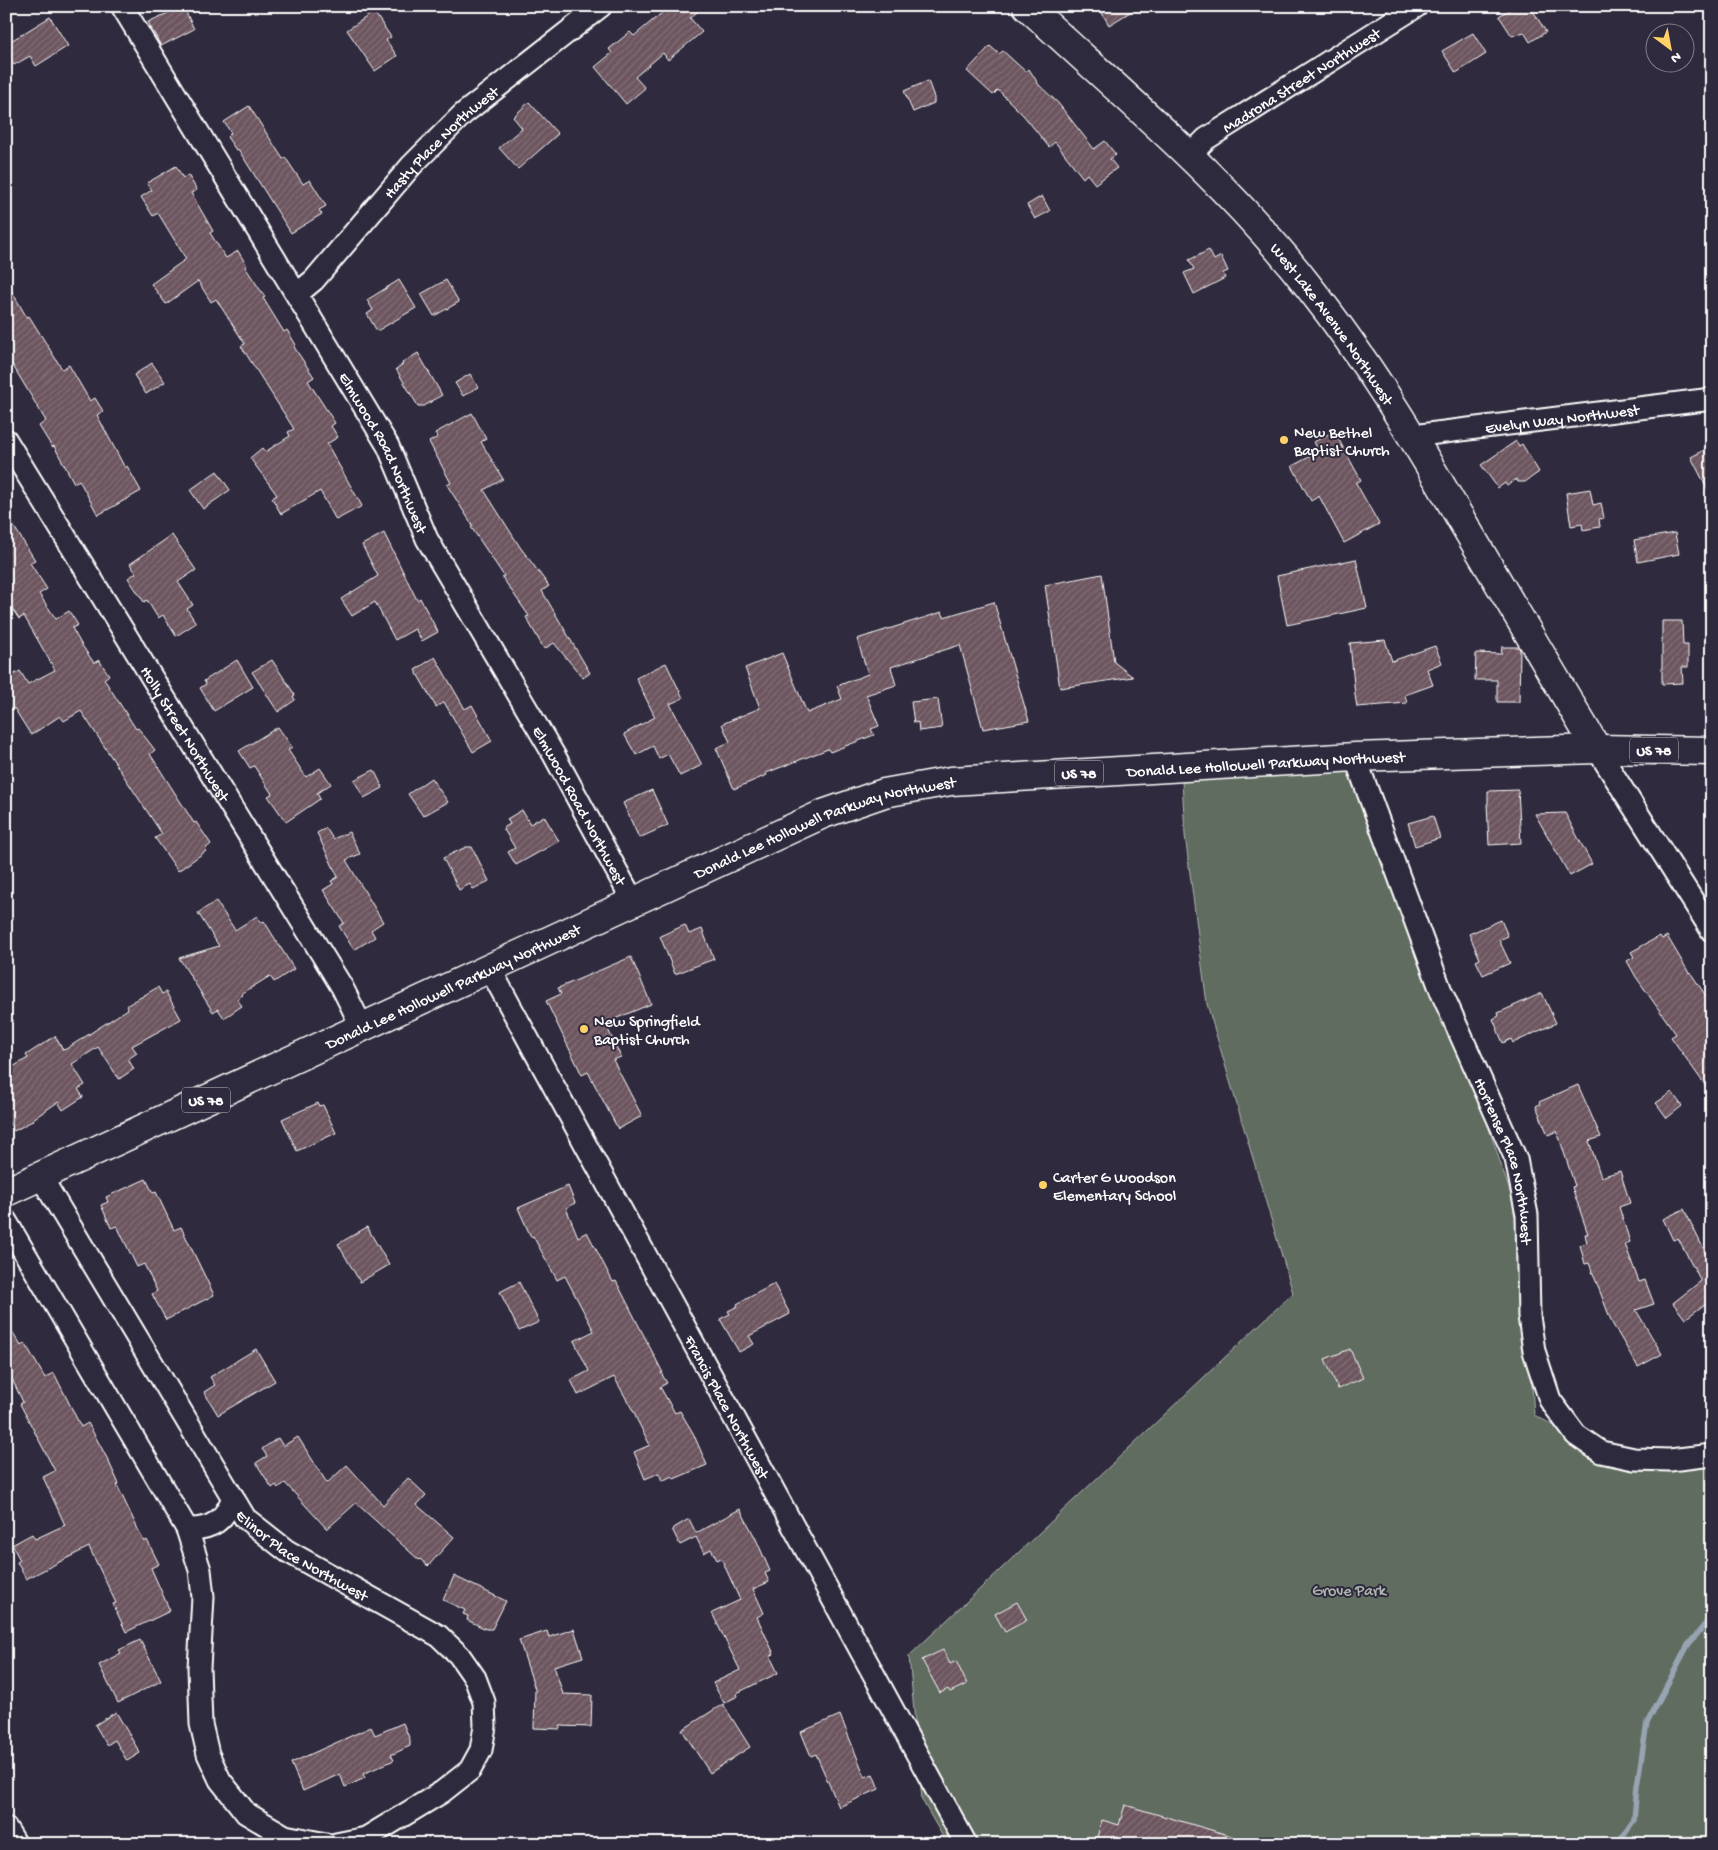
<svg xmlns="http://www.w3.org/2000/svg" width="1718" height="1850" font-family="'Gochi Hand',sans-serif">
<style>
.park{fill:#606c61;stroke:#b0b6b0}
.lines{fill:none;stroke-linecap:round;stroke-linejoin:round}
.stream{stroke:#98a4b2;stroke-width:5.5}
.building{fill:url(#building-hatch);stroke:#fff}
.street-casing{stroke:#fff;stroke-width:25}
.secondary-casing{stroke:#fff;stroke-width:31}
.primary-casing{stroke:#fff;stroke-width:31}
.street{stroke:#2f2a3d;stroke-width:21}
.secondary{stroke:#2f2a3d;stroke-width:28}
.primary{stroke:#2f2a3d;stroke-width:28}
.poi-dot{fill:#ffd166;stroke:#2f2a3d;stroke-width:2}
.labels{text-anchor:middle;stroke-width:4;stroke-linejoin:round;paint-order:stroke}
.shield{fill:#2f2a3d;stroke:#c1bfc5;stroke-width:1}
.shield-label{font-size:15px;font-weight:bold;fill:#fff}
.street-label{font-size:16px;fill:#fff;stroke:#2f2a3d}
.poi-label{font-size:16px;fill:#fff;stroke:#2f2a3d;text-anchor:start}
.park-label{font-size:16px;fill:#b0b6b0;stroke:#2f2a3d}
</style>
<defs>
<pattern id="building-hatch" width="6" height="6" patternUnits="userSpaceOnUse" patternTransform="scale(1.25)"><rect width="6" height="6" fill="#6c555e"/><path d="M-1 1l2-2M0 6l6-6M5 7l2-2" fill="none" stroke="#826e76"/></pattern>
</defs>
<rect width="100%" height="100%" fill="#2f2a3d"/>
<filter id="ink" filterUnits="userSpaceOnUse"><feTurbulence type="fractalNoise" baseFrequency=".02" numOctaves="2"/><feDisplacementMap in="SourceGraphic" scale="10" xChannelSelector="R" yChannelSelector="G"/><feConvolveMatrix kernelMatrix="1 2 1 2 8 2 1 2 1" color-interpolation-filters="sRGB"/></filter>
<g filter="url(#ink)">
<polygon class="park" points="1366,756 1521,1225 1534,1415 1626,1463 1712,1462 1712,1844 947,1844 922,1800 909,1656 1293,1293 1207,1004 1185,835 1182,780"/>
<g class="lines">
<polyline class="stream" points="1617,1844 1634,1820 1637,1786 1647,1723 1688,1645 1712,1616"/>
</g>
<g class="building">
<polygon points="183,6 194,29 161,46 148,22"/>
<polygon points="670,6 704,6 690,18 702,32 668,60 663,53 635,77 645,88 626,104 595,67 612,53 609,49 630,32 634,36"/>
<polygon points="1098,6 1140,6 1109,25"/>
<polygon points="1516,6 1530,6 1546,32 1530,42 1524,32 1512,36 1499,16"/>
<polygon points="374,12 391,37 386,40 397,56 375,71 347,30"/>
<polygon points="50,17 68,46 36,66 30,56 14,65 6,53 6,44"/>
<polygon points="1473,33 1486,54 1456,73 1442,51"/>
<polygon points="990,46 999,54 1003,51 1026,72 1029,69 1039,85 1058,103 1094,149 1105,141 1116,155 1110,159 1117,168 1095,184 1087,174 1083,178 1055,142 1049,147 1024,116 998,90 993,95 967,71"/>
<polygon points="928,81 934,97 934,103 913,112 904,91"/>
<polygon points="529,102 558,134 518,169 499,148 522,128 513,117"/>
<polygon points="249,106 283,159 285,157 303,184 310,180 326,206 319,210 322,214 291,233 238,149 236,150 227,137 231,133 224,122"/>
<polygon points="176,166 183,178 188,175 197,190 191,193 213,231 210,233 226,258 238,251 247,266 245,267 265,297 263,298 284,332 287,330 296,345 294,347 314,377 308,381 335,423 331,426 338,437 327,444 362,506 336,520 320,491 281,514 272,498 277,495 250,458 262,448 265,452 290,436 288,432 294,429 241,346 245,344 216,299 211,302 198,281 166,304 151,284 186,259 158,213 153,216 141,197 152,190 147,183"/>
<polygon points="1042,196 1050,211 1035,219 1027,205"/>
<polygon points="1209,250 1214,260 1221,256 1228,271 1223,273 1225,278 1194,294 1184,273 1194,269 1189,260"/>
<polygon points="399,280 416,308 377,331 367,314 373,310 367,300"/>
<polygon points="446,280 459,302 434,316 421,294"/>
<polygon points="6,281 27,318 29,316 62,369 69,365 90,401 95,398 103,411 97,415 125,468 127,466 141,491 98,515 79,480 74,483 54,446 52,447 39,426 46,421 12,364 6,367"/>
<polygon points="418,353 442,395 424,406 418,406 396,369 403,364 402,363"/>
<polygon points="152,363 165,382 146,394 134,375"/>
<polygon points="470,374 478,387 463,396 455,383"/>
<polygon points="472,413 486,439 481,442 503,479 484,490 520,547 549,586 542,591 590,673 583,678 554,643 544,649 526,617 529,616 502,577 504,576 471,527 473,526 447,485 451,483 429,442 438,437 435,433"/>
<polygon points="1334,431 1361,480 1356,483 1379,524 1344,543 1319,496 1311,501 1292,466 1319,452 1314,442"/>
<polygon points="1516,441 1519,446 1522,444 1539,472 1525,482 1518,482 1516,479 1507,486 1505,483 1498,488 1481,465"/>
<polygon points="1712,446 1712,498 1691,457"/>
<polygon points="217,471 230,490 203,509 190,490"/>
<polygon points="1590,489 1593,505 1601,503 1604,518 1599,519 1600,527 1583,530 1582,524 1571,526 1566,493"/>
<polygon points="6,514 35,560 30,563 47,589 39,594 56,619 69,611 78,625 72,628 81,644 94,663 99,660 109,675 104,679 136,729 138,728 155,750 150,754 194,823 196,822 211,844 205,849 206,851 178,871 155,838 162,834 81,711 64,721 60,716 31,735 14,708 11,710 6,700 6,679 20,671 28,684 55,670 24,616 19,619 6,600"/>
<polygon points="384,533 417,600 420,598 438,632 422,641 415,629 395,640 375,602 352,616 341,599 378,576 362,545"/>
<polygon points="1675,533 1679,554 1638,562 1634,540"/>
<polygon points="172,535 196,570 178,582 193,605 187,609 196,623 176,636 163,615 158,618 147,600 144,602 128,578 136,573 130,564"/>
<polygon points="1356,559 1367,608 1287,625 1277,576"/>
<polygon points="1102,574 1114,662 1133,677 1060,688 1045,585"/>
<polygon points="994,602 1029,721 983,729 960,645 891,667 896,685 866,695 879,726 871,729 874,735 830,752 828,749 766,773 767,775 734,789 716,748 730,742 722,724 760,708 745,668 782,653 807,713 842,699 837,686 868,674 857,639 942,612 944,617"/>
<polygon points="1662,621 1682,621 1683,645 1688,645 1688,667 1682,667 1683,683 1662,684"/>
<polygon points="1385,640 1392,661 1435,646 1442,663 1427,669 1433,685 1405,695 1407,703 1357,707 1355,695 1350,643"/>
<polygon points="1502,647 1519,647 1520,650 1519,702 1497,702 1497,680 1475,680 1476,653 1501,654"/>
<polygon points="435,657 465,709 472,705 492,741 473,752 444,702 436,707 415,670"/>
<polygon points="237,660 253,687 214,711 200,688 206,684 204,681"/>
<polygon points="272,660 295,695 293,696 295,700 278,712 252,672"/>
<polygon points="666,663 683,698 670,704 702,765 680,776 668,754 659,759 653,746 636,755 624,734 655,717 636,678"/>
<polygon points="938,699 942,728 919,731 918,722 914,723 911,702"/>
<polygon points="278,727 292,747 288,750 306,777 320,768 331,784 317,793 320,799 286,822 268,796 272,794 254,766 250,768 239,751"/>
<polygon points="374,770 383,788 364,798 354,780"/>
<polygon points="431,778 448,802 423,816 408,794"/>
<polygon points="652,790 668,825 639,838 623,803"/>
<polygon points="1518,790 1521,843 1489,845 1487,804 1488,804 1488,791"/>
<polygon points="522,810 530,824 544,816 559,841 516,865 508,852 515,848 503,828 510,824 507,819"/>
<polygon points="1565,813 1592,864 1570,876 1535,814"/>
<polygon points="1433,816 1440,838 1415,846 1408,823"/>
<polygon points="326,828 333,839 349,832 360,854 346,860 383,922 371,930 375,937 354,950 339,926 344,923 323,890 333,884 331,881 338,877 317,833"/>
<polygon points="466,847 472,847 489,881 473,889 470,884 459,890 443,858"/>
<polygon points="216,901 235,930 257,916 261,923 264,921 294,969 274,982 270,976 241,994 243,995 237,999 242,1006 224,1018 218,1009 213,1012 179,958 219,946 198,913"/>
<polygon points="1501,920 1508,936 1499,940 1510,963 1483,975 1476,961 1480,959 1469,934"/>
<polygon points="685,925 689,934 702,929 714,959 675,974 660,936"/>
<polygon points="1660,936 1662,939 1667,936 1689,973 1690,972 1712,1005 1712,1095 1671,1037 1676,1034 1636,977 1627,961 1634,957 1631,952"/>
<polygon points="631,957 651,1004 605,1023 621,1057 613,1060 642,1116 618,1129 588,1072 582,1075 546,1001 561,994 558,988"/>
<polygon points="158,987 162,994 166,992 181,1019 132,1046 137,1053 128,1059 134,1069 119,1079 98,1047 72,1064 85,1085 78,1089 83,1097 63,1110 58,1102 33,1119 34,1120 14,1131 6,1118 6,1071 28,1058 26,1055 55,1036 63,1050 66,1049 128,1009 126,1006"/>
<polygon points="1542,993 1556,1023 1513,1043 1511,1039 1503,1043 1493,1019 1499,1016 1498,1013"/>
<polygon points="1578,1085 1601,1137 1589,1141 1601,1177 1620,1171 1630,1203 1619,1207 1630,1242 1625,1244 1639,1282 1645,1280 1654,1304 1636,1310 1662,1354 1638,1367 1612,1323 1589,1263 1585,1264 1580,1245 1587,1243 1585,1234 1588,1234 1572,1187 1575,1186 1557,1131 1548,1135 1536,1106 1540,1104 1539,1102"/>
<polygon points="1672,1092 1682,1106 1667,1118 1656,1103"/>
<polygon points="318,1103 319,1106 323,1105 336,1133 297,1151 282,1119"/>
<polygon points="146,1179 153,1193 156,1192 174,1230 181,1227 214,1295 166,1320 152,1294 157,1291 144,1264 137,1267 117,1226 111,1228 101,1205 108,1202 106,1197"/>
<polygon points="568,1186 575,1203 566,1208 578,1237 587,1232 613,1282 616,1281 663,1373 661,1373 667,1383 660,1387 675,1413 680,1411 693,1433 707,1465 674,1479 672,1476 662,1481 659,1473 645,1479 634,1452 650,1445 635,1416 636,1416 614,1377 578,1395 571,1380 589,1371 574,1341 594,1331 565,1276 557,1280 556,1278 533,1236 531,1237 518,1208"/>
<polygon points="1684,1209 1706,1254 1712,1251 1712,1302 1705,1304 1685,1319 1673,1303 1701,1281 1678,1238 1673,1240 1663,1219"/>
<polygon points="367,1227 389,1265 360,1282 338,1244"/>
<polygon points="519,1282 539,1322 519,1331 500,1292"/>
<polygon points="774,1284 790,1314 749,1336 754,1344 739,1352 720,1319 730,1314 728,1311 738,1306 737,1304"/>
<polygon points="6,1321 21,1346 25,1343 45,1378 54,1373 81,1427 88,1423 107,1458 119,1484 117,1485 144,1542 147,1540 159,1564 151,1568 170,1611 126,1632 113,1604 116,1603 89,1547 26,1579 17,1562 20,1560 12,1545 32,1534 35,1539 65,1525 43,1477 55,1471 20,1404 23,1402 6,1367"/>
<polygon points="256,1349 275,1381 218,1415 204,1392 215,1385 210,1377"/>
<polygon points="1350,1349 1363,1378 1338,1389 1325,1359"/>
<polygon points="298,1437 327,1483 347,1465 383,1505 408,1478 426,1495 417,1505 454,1537 428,1566 420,1559 419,1560 356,1503 327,1529 285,1483 278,1488 276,1485 272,1488 256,1463 267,1456 262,1449 278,1438 283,1446"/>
<polygon points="740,1509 756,1539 770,1571 765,1573 769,1582 753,1589 764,1613 757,1617 774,1654 770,1656 778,1673 737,1693 738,1696 724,1703 713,1683 740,1670 712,1613 740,1600 721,1558 717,1560 711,1549 704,1553 696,1537 680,1545 672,1529 689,1519 696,1533"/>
<polygon points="454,1576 506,1601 492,1629 486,1629 467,1620 468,1616 463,1614 465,1610 443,1600"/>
<polygon points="1017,1602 1027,1620 1005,1632 995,1614"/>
<polygon points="574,1629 583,1657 554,1666 563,1694 592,1695 591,1727 560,1726 560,1729 534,1728 535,1689 519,1640 547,1631 549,1637"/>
<polygon points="140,1640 161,1681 118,1703 99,1665 121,1653 119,1650"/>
<polygon points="943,1650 950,1664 956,1661 967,1684 950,1692 948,1689 940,1693 922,1660"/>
<polygon points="723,1704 750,1747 710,1773 682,1730"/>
<polygon points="116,1712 140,1753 127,1761 115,1740 107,1745 95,1725"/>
<polygon points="840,1715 865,1777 873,1774 879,1789 839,1807 816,1754 811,1756 801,1732"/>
<polygon points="403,1723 410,1740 410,1746 391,1755 394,1760 363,1774 365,1778 345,1787 340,1774 303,1791 291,1763 371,1727 375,1735"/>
<polygon points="1125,1805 1242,1839 1242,1844 1095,1844 1102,1820 1119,1825"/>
</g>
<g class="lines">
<g class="street-casing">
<g id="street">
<path id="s1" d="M122,6L388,446L427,539L554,755L634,903"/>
<path id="s2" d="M1189,156L1206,139L1417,6"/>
<path id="s3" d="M297,294L314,280L411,166L463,114L601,6"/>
<path id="s4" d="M1412,436L1712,399"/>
<path id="s5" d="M6,440L342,987L362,1027"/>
<polyline points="1597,749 1712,931"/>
<path id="s6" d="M1355,757L1441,991L1516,1159L1527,1215L1529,1316L1534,1351L1550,1400L1576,1435L1601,1452L1634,1459L1670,1460L1712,1455"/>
<path id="s7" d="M490,969L966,1844"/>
<path id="s8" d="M41,1177L245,1518L287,1551L439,1636L459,1655L475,1678L484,1702L485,1726L481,1750L470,1770L442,1792L366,1838L336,1844"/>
<polyline points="6,1221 187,1529 200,1570 203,1597 199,1668 201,1724 208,1754 220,1780 246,1813 285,1836 326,1844"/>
<path d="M187,1529C212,1530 225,1520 233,1497"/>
<polyline points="6,1828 16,1844"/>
</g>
</g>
<g class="secondary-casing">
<g id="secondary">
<path id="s9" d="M1027,6C1124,96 1228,182 1309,287C1367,360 1415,440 1462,521C1507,597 1552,673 1597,749"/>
</g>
</g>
<g class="primary-casing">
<g id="primary">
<path id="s10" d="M6,1192L823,814L884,793L951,781L1355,757L1597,749L1712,751"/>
</g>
</g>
<use href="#street" class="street"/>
<use href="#secondary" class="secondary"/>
<use href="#primary" class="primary"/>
</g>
</g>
<g class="poi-dot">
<circle cx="1284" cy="440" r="5"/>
<circle cx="584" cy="1029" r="5"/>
<circle cx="1043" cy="1185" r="5"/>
</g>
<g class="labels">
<g class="shield">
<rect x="1630" y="737.5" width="48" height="25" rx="4"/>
<rect x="1055" y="760.5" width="48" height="25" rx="4"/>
<rect x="182" y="1087.5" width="48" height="25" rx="4"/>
</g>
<g class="shield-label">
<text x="1654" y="755">US 78</text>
<text x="1079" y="778">US 78</text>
<text x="206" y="1105">US 78</text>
</g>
<g class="street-label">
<text dy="6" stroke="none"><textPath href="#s2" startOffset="136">Madrona Street Northwest</textPath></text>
<text dy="6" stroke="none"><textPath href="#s3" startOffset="210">Hasty Place Northwest</textPath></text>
<text dy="6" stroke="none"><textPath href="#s9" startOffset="442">West Lake Avenue Northwest</textPath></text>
<text dy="6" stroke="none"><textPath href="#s4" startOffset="151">Evelyn Way Northwest</textPath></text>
<text dy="6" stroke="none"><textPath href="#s1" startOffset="518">Elmwood Road Northwest</textPath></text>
<text dy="6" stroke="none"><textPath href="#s5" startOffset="344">Holly Street Northwest</textPath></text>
<text dy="6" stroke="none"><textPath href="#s10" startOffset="1348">Donald Lee Hollowell Parkway Northwest</textPath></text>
<text dy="6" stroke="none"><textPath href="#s1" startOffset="922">Elmwood Road Northwest</textPath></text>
<text dy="6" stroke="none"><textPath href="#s10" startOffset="898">Donald Lee Hollowell Parkway Northwest</textPath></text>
<text dy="6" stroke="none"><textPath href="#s10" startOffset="492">Donald Lee Hollowell Parkway Northwest</textPath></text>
<text dy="6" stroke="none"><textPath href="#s6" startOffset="432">Hortense Place Northwest</textPath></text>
<text dy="6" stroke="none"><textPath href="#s7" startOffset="498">Francis Place Northwest</textPath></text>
<text dy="6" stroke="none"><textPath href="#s8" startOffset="466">Elinor Place Northwest</textPath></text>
</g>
<g class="poi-label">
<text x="1294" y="437">New Bethel<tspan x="1294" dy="18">Baptist Church</tspan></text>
<text x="594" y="1026">New Springfield<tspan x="594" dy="18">Baptist Church</tspan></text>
<text x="1053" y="1182">Carter G Woodson<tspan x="1053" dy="18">Elementary School</tspan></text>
</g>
<g class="park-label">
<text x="1349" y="1595">Grove Park</text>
</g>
</g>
<rect width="1718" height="1850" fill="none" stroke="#2f2a3d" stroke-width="25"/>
<rect x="12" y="12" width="1693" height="1825" fill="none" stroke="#fff" stroke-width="2" filter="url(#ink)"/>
<g transform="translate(1670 48) rotate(148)"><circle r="24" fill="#2f2a3d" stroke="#827f8b"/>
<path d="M0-4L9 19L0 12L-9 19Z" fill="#ffd166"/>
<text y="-8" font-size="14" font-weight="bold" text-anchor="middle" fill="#ffffff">N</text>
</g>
</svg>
